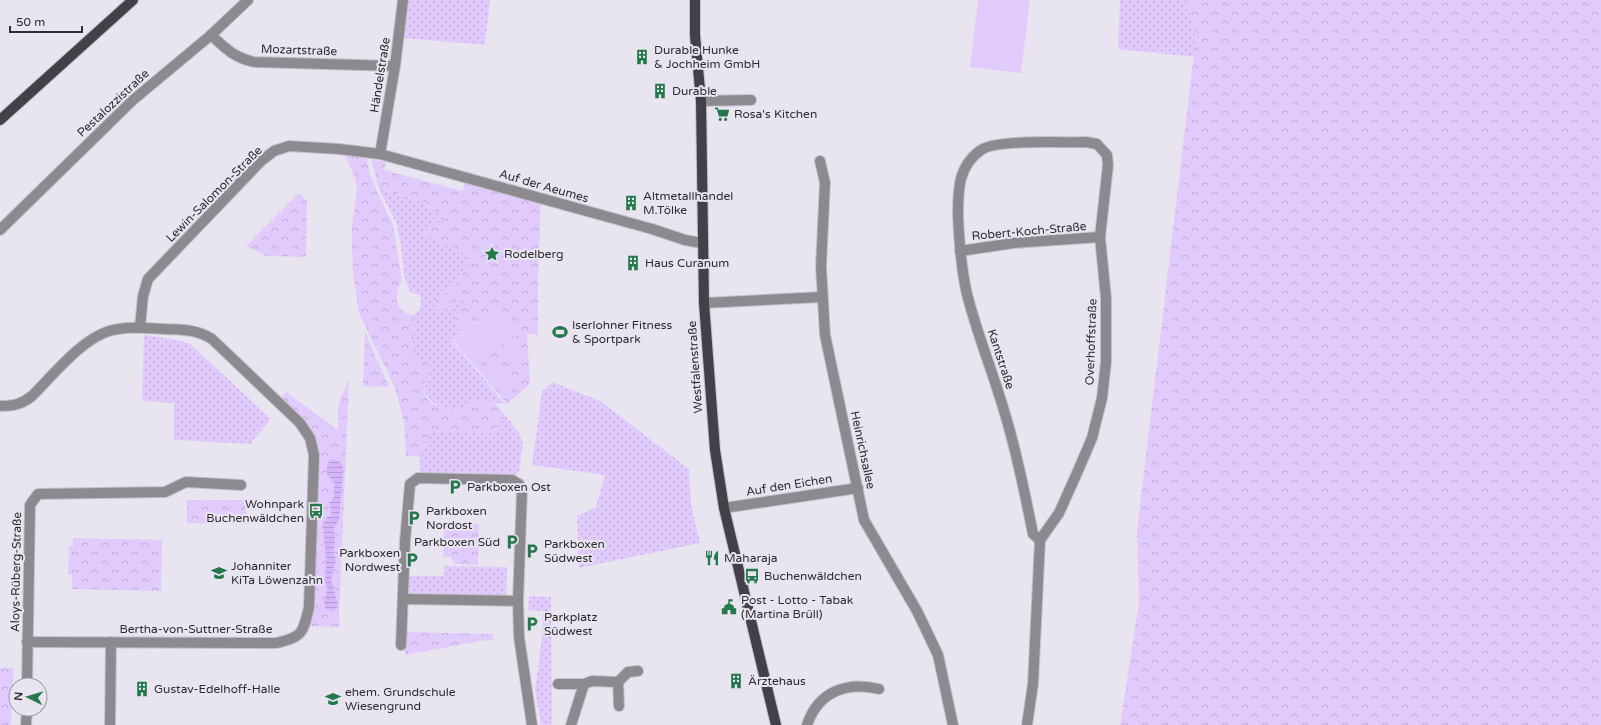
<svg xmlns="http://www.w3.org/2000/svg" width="1601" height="725" font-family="'Varela Round',sans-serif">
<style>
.grass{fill:url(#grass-dots)}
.forest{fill:url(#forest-crowns)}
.pitch{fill:#e1cbfc}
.water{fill:url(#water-rules)}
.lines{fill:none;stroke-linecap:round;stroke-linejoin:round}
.minor-casing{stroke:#c4c0ca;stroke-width:12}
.major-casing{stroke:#c4c0ca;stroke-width:12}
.minor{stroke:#8c8a8f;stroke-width:10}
.major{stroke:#444048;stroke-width:10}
.labels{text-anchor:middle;stroke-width:4;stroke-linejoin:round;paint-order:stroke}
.street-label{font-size:12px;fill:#2e2c31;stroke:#e9e5f0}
.poi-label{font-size:12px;fill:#2e2c31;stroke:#e9e5f0;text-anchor:start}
</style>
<defs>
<pattern id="grass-dots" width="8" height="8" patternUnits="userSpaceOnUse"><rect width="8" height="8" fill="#e1cbfc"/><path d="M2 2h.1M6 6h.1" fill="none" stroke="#c1aed8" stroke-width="1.8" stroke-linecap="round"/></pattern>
<pattern id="forest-crowns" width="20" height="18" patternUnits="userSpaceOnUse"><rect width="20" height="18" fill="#e1cbfc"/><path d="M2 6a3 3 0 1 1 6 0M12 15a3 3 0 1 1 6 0" fill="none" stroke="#c1aed8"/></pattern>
<pattern id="water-rules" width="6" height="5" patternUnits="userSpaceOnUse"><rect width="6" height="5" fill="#d5b5fa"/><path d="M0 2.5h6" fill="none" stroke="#b79cd7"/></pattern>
</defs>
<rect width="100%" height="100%" fill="#e9e5f0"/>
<g class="grass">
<polygon points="406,0 490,0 485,45 403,38"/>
<polygon points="1120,0 1187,0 1196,36 1194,57 1119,49 1118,43"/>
<polygon points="379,189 410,197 426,204 445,219 422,233 472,257 460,278 448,293 435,299 449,307 460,297 467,304 461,327 474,322 453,342 505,404 476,401 463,409 452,410 439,407 430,400 424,391 426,378 412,358 414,315 420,309 421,300 419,295 410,292 404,276 401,245 396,223"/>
<polygon points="144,335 177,340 190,344 271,419 250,444 174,440 174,403 142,401"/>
<polygon points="552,382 600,401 689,469 691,504 700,543 579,568 577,516 596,507 605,475 532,465 542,391"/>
<polygon points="505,415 519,433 523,443 519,472 514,476 420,474 419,456 432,431 494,433"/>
<polygon points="444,566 507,567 506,603 407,598 409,576 444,576"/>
<polygon points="529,596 551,597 552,725 541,725 535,690 542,638 543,611 528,610"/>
</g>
<g class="forest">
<polygon points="1187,0 1601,0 1601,725 1120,725 1139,602 1137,531 1196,36"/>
<path d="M343,151L366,155L369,171L378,194L393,224L402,280C394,295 394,313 414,315L412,358L427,360L431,368C428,375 423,384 424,392C428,407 451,413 464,408C468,407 472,402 477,401C483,401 490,403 496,404L505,415L494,433L432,431L419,456H406L404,422L395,388L359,313L353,274L352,250V224L357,192L355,178Z"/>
<polygon points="371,159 386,162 384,170 462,191 465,183 541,203 538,280 538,335 527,333 530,384 507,404 454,342 475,322 461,327 453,320 466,303 460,297 449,307 437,311 435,299 448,293 460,278 472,257 421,233 444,218 426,204 410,197 379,189"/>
<polygon points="299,193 307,201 306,257 266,256 246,246"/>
<polygon points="365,332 389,387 363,386"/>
<polygon points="349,380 339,617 340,627 307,626 310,460 307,433 279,399 286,392 338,430 338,409 340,399"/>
<polygon points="187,500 246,500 246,524 187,523"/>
<polygon points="444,523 479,524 478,565 454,564 451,557 443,557"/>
<polygon points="73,538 162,540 161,591 72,589 72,575 68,575 69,546 73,546"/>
<polygon points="405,632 493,634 493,640 480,641 405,655"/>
<polygon points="0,668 13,668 11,725 0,725"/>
</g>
<g class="pitch">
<polygon points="978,0 1030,0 1021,73 970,67"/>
<polygon points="497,305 518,328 477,364 457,342"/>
<polygon points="515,335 521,371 500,350"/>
<polygon points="494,356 516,380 501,394 479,370"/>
</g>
<polygon class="water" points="331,459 337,460 343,465 343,470 339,520 334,528 335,542 333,553 336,560 331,579 338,605 335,610 331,611 325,608 324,599 326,596 327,588 325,581 326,563 323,523 327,517 332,516 329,502 334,499 334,481 327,475 327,465"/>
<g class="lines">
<g class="minor-casing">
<g id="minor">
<path d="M211,35C225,48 233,57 254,62L395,66"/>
<polyline points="701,101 751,100"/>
<polyline points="380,154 395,66 403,0"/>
<polyline points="820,161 825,183 821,266 825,335 864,520 917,611 938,655 953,725"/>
<polyline points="0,230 133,100 211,35 248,0"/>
<polyline points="960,251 1014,243 1100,237"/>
<polyline points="704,303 822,297"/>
<polyline points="140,327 143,296 148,279 261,161 274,151 289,146 339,149 380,154 652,229 685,240 702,243"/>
<path d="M0,406C14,406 22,404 32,396C53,375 82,339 109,331C127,326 146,328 164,329C182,330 196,329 212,339L300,423L310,438L314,455L309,607C303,633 303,637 276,643L27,642"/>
<polyline points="724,508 858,488"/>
<polyline points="403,599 518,601"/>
<polyline points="401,645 405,541 410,484 418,478 512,480 519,484 522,490 518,601 519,637 532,725"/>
<polyline points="618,682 628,672 638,671"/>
<polyline points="558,684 584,684"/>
<polyline points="27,685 30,505 38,494 165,492 186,482 241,485"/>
<polyline points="26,725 27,709"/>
<polyline points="110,725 111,642"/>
<polyline points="571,725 584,684 592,681 618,682 619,706"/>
<path d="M807,725C818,692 846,681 879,689"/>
<path d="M1027,725L1033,684L1040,540L1059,513L1077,473L1092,438L1102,398L1106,362V298L1100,237L1108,165L1107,155L1097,144L1086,142C1063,143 997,139 981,150C958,166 958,190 958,215C959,240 961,265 966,290C976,332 993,372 1005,414C1017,453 1025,494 1033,534L1040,540"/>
</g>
</g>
<g class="major-casing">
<g id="major">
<polyline points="695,0 695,35 701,101 704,303 715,450 724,508 776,725"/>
<polyline points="0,120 133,0"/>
</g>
</g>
<use href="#minor" class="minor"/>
<use href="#major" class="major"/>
</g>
<defs>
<g id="building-bare" transform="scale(1.2)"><path d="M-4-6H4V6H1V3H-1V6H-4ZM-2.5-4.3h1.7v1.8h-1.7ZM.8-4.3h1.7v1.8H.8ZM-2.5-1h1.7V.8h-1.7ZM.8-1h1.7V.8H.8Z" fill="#24784b" stroke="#e9e5f0" stroke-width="2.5" paint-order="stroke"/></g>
<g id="supermarket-bare" transform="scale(1.2)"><path d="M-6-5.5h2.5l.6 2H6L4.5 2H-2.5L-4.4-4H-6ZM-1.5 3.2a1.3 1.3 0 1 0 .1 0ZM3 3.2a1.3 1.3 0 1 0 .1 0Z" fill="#24784b" stroke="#e9e5f0" stroke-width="2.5" paint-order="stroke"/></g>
<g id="sight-bare" transform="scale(1.2)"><path d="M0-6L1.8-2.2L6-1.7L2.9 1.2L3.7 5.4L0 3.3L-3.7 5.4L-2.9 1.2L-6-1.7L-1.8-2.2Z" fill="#24784b" stroke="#e9e5f0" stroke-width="2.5" paint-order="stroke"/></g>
<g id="stadium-bare" transform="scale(1.2)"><path d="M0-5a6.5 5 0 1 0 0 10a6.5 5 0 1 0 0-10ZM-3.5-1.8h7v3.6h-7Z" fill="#24784b" stroke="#e9e5f0" stroke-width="2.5" paint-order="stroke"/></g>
<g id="parking-bare" transform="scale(1.2)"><path d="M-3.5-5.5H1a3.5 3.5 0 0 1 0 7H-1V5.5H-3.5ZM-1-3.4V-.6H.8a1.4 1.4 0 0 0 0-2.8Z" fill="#24784b" stroke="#e9e5f0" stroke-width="2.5" paint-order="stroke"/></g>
<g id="bus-bare" transform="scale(1.2)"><path d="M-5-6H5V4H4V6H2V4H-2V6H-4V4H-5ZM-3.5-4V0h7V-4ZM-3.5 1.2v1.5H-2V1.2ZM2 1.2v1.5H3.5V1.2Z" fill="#24784b" stroke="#e9e5f0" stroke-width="2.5" paint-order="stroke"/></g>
<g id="restaurant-bare" transform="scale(1.2)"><path d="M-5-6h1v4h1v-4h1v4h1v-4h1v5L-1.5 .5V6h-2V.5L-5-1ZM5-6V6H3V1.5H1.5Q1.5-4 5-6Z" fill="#24784b" stroke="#e9e5f0" stroke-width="2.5" paint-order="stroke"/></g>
<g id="school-bare" transform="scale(1.2)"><path d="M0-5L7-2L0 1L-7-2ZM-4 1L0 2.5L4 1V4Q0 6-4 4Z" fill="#24784b" stroke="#e9e5f0" stroke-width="2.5" paint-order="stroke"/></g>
<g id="civic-bare" transform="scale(1.2)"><path d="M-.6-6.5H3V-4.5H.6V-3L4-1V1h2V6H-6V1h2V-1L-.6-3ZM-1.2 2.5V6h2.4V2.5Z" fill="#24784b" stroke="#e9e5f0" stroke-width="2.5" paint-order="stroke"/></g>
</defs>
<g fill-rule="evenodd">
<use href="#building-bare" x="642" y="57"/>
<use href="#building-bare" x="660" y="91"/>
<use href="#supermarket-bare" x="722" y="114"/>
<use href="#building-bare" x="631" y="203"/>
<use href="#sight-bare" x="492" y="254"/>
<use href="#building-bare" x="633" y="263"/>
<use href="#stadium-bare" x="560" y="332"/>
<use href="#parking-bare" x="455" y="487"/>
<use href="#bus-bare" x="316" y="511"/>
<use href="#parking-bare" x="414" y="518"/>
<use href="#parking-bare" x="512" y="542"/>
<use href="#parking-bare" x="532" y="551"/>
<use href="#restaurant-bare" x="712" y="558"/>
<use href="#parking-bare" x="412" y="560"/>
<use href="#school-bare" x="219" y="573"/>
<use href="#bus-bare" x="752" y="576"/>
<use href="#civic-bare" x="729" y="607"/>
<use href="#parking-bare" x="532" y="624"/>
<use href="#building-bare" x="736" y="681"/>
<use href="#building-bare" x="142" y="689"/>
<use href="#school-bare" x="333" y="699"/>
</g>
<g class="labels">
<g class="street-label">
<text transform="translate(299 50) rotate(2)" y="4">Mozartstraße</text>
<text transform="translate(380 75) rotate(-81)" y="4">Händelstraße</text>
<text transform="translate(113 103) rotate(-43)" y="4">Pestalozzistraße</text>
<text transform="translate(544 186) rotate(16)" y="4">Auf der Aeumes</text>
<text transform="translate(214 194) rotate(-45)" y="4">Lewin-Salomon-Straße</text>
<text transform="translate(1029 231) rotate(-5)" y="4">Robert-Koch-Straße</text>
<text transform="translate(1091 342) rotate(-88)" y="4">Overhoffstraße</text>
<text transform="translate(1001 359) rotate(72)" y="4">Kantstraße</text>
<text transform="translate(695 367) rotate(-94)" y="4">Westfalenstraße</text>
<text transform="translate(863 450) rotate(78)" y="4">Heinrichsallee</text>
<text transform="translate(789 485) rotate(-9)" y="4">Auf den Eichen</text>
<text transform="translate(16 572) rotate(-89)" y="4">Aloys-Rüberg-Straße</text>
<text x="196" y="633">Bertha-von-Suttner-Straße</text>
</g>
<g class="poi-label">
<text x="654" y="54">Durable Hunke<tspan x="654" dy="14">&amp; Jochheim GmbH</tspan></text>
<text x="672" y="95">Durable</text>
<text x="734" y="118">Rosa's Kitchen</text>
<text x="643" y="200">Altmetallhandel<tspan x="643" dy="14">M.Tölke</tspan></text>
<text x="504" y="258">Rodelberg</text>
<text x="645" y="267">Haus Curanum</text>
<text x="572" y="329">Iserlohner Fitness<tspan x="572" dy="14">&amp; Sportpark</tspan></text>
<text x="467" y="491">Parkboxen Ost</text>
<text x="304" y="508" text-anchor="end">Wohnpark<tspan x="304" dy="14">Buchenwäldchen</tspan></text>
<text x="426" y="515">Parkboxen<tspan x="426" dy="14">Nordost</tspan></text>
<text x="500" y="546" text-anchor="end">Parkboxen Süd</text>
<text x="544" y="548">Parkboxen<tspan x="544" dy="14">Südwest</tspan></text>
<text x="400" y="557" text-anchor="end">Parkboxen<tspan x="400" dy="14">Nordwest</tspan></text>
<text x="724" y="562">Maharaja</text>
<text x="231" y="570">Johanniter<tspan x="231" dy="14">KiTa Löwenzahn</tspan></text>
<text x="764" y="580">Buchenwäldchen</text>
<text x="741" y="604">Post - Lotto - Tabak<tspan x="741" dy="14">(Martina Brüll)</tspan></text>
<text x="544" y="621">Parkplatz<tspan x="544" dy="14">Südwest</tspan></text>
<text x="748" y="685">Ärztehaus</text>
<text x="154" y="693">Gustav-Edelhoff-Halle</text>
<text x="345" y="696">ehem. Grundschule<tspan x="345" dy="14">Wiesengrund</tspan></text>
</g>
</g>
<g transform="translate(28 697) rotate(275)"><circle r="19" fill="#e9e5f0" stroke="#9e9ba4"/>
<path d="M0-3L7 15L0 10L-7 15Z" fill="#24784b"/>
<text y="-6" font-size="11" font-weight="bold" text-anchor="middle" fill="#2e2c31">N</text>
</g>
<path d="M10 26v6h72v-6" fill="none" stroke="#2e2c31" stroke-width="2"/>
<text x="16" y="26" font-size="12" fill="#2e2c31" stroke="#e9e5f0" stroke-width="3" paint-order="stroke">50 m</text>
</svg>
